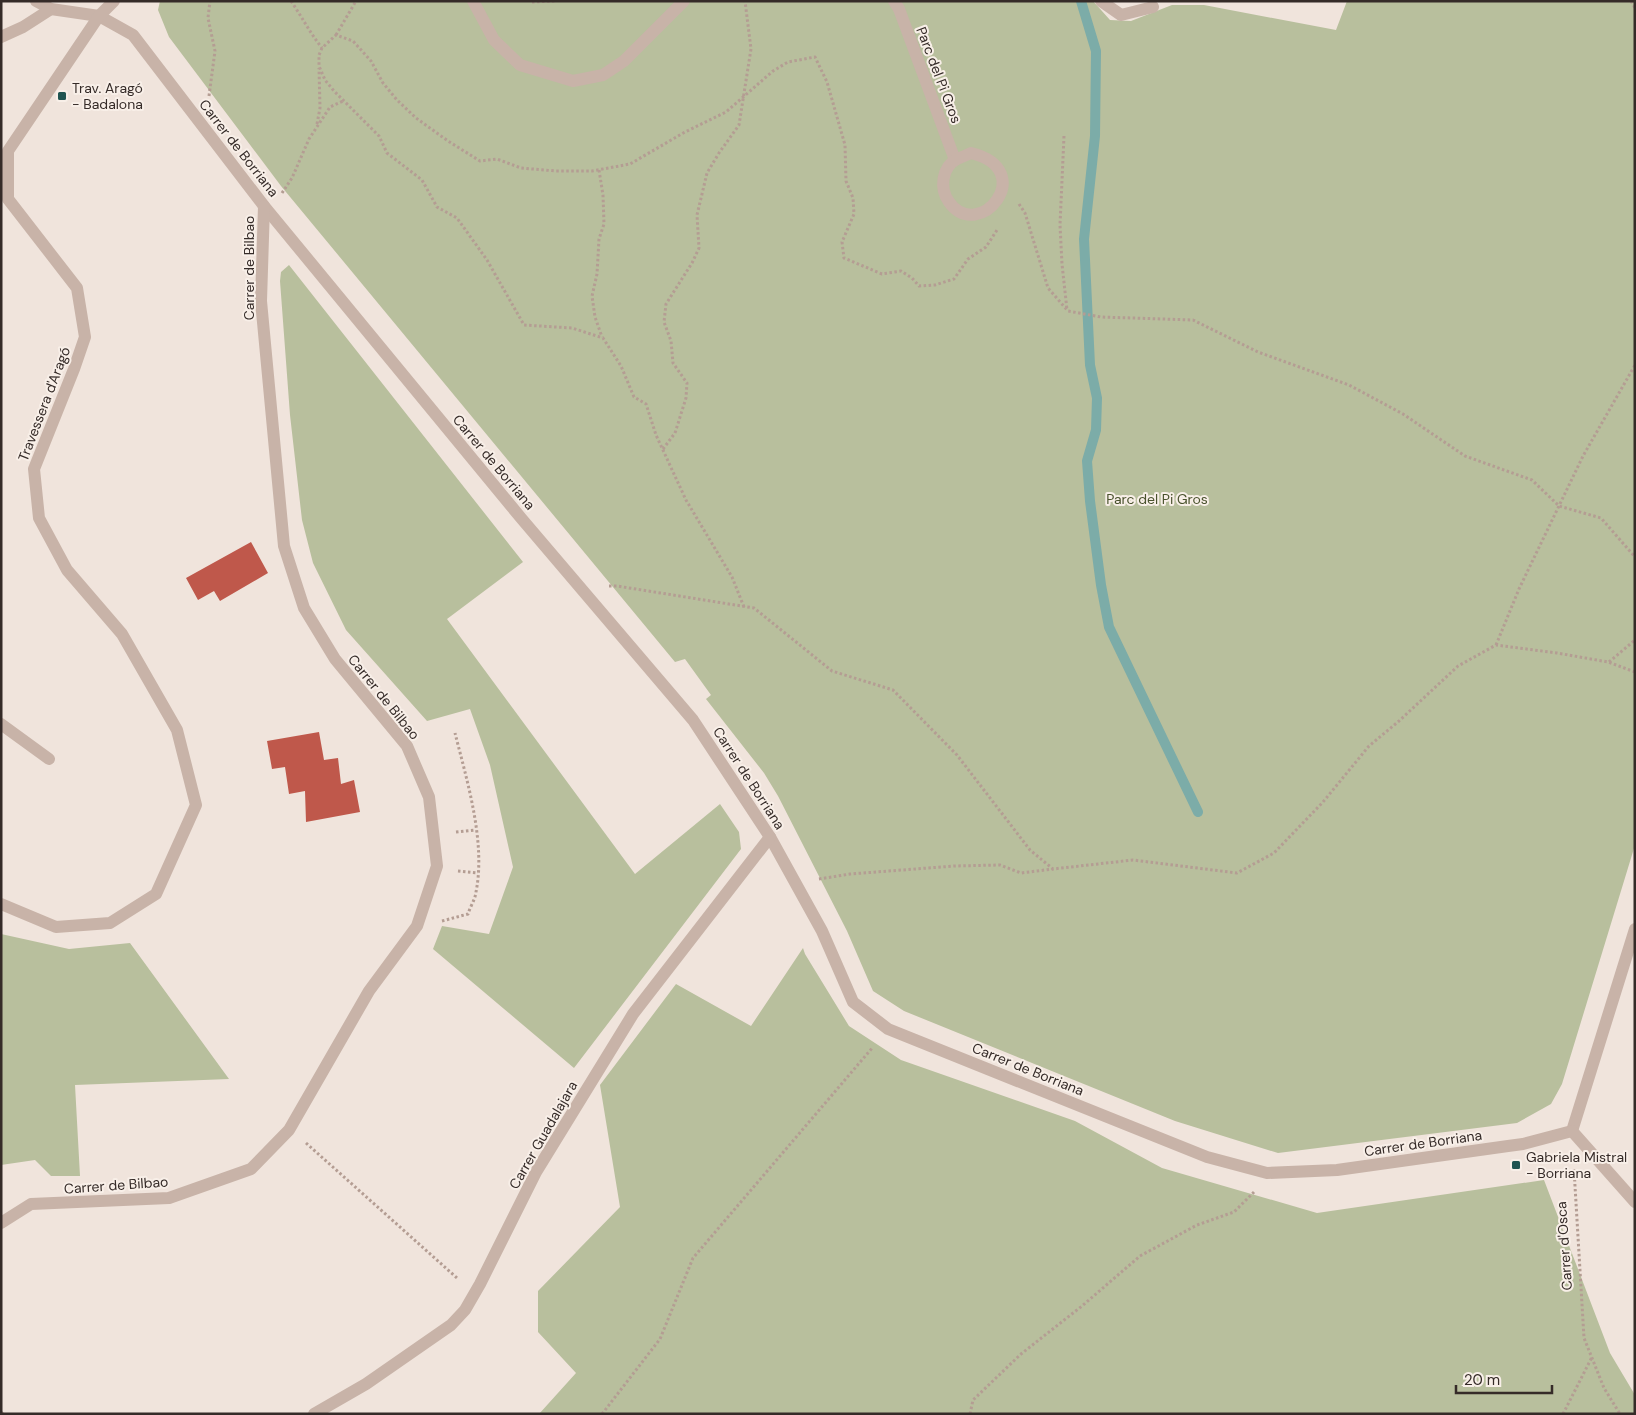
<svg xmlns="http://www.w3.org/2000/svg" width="1636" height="1415" font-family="'DM Sans',sans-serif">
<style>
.green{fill:#b8bf9d}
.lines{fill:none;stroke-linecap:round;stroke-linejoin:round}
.stream{stroke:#7caca8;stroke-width:10}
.building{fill:#bf584b}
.path{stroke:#b49d93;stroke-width:3;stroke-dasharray:2.5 2.5;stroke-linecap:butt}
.street{stroke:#c8b3a8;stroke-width:12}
.poi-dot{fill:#205451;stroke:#f8efe8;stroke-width:2}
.labels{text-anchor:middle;stroke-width:4;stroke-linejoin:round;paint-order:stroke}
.street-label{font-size:14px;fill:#352b28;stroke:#f8efe8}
.poi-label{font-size:14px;fill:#352b28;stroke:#f8efe8;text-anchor:start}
.park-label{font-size:14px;fill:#49522d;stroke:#f8efe8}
</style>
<rect width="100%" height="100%" fill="#f0e4dc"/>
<g class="green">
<polygon points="160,1 1093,1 1110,20 1131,21 1172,5 1204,5 1336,30 1347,1 1635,1 1635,845 1562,1084 1551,1104 1517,1123 1278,1153 1175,1121 904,1011 873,991 847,931 778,796 764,773 706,699 711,695 685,659 675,662 281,186 169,37 158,10"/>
<polygon points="289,265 523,562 447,619 635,874 720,804 739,832 741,849 574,1068 433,949 442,926 489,934 513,867 490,765 470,709 427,721 346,630 313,563 302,520 290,415 280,281 281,272"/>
<polygon points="1,934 69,949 130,943 229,1079 75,1085 80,1176 51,1176 35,1160 1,1165"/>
<polygon points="803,948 805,954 849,1026 901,1060 1075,1121 1162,1168 1317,1213 1544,1180 1610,1353 1635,1395 1635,1414 539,1414 576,1373 538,1332 538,1291 620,1207 600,1085 676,984 751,1026"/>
</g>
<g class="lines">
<polyline class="stream" points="1081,1 1096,51 1095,136 1084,239 1090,365 1097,398 1096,430 1087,461 1090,501 1101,585 1109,627 1198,812"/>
</g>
<g class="building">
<polygon points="251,542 268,573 220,601 214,591 198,600 186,578"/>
<polygon points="319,732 324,760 338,758 341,784 354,780 360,812 306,822 305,791 289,794 285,767 272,769 267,741"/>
</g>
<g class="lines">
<g class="path">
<path d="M291,1C302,17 310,33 322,48"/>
<polyline points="1631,1 1635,8"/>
<polyline points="532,2 555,1"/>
<polyline points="336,35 356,1"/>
<polyline points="209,96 215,51 208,18 210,1"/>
<polyline points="317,124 320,108 319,68"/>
<polyline points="1064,136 1060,225 1062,264 1067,310"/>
<polyline points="599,170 603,195 604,224 599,239 597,274 592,296 595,317 602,337"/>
<polyline points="282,193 292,178 309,139 330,107 343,101"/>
<polyline points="1019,204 1025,213 1048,288 1068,311 1101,317 1193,320 1258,352 1349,385 1403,414 1465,456 1532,480 1559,506 1601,518 1635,557"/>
<polyline points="663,449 675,433 686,398 687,383 673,363 671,341 664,322 666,304 692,263 699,248 697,215 707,173 719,153 739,125 751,49 745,1"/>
<polyline points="609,586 617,586 754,608 832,671 893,690 957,755 1030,850 1053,869 1133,860 1237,873 1274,853 1323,802 1369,746 1399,721 1458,666 1496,645 1557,653 1608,662 1635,672"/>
<polyline points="744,607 732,577 686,500 656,435 646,404 634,397 621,366 603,338 572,328 524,325 487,260 457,218 437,207 422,180 387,153 379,136 334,91 325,80 319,66 319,55 322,48 336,35 353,41 371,61 383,83 397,100 416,118 448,141 480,161 497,159 521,168 556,171 592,171 630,164 685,132 726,112 773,71 788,62 815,57 827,82 845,145 846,181 853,198 854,214 842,242 844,258 882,274 901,271 912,278 919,286 935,285 954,279 968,259 986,247 997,230"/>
<polyline points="1496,645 1519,589 1583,456 1635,365"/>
<polyline points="1609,662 1635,640"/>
<polyline points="456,832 475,830"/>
<polyline points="458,871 478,873"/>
<polyline points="819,879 850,874 954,866 1000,865 1021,873 1053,869"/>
<path d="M442,921L468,914C470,907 475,900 476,892C486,842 467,781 455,733"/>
<polyline points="306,1143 457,1278"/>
<polyline points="1574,1169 1584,1338 1604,1388 1620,1414"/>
<polyline points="1,1412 3,1414"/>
<polyline points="602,1414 660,1339 693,1258 873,1047"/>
<polyline points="970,1414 973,1400 1021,1354 1082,1306 1140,1256 1197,1225 1234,1212 1254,1192"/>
<polyline points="1563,1414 1592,1357"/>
</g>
<g class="street">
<polyline points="36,1 51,9 99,16 133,35 264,206 521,518 693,720 770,837 822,931 853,1002 888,1029 1207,1157 1267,1173 1337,1170 1508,1146 1523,1144 1572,1131"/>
<polyline points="473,1 494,40 520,65 573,81 603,75 624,61 684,1"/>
<polyline points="894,1 899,9 955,160"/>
<polyline points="1101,1 1121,15 1153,7"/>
<polyline points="1,37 23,27 51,9"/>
<path d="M971,153C1040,170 979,244 949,202C939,188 942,167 957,159C962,157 967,155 971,153Z"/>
<polyline points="1,724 49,759"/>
<polyline points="1,904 56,927 110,923 156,894 196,805 177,730 122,634 67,570 39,518 34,469 74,369 85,337 77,288 8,199 8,151 99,16 114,1"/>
<polyline points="1572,1131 1635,929"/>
<polyline points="1572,1131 1635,1202"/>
<polyline points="1,1223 31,1204 169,1198 251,1169 289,1130 369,991 417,926 437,866 429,797 407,746 335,659 304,608 284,546 261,301 264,206"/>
<polyline points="314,1414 366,1384 451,1325 465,1310 480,1284 536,1172 633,1014 770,837"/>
</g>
</g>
<g class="poi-dot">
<rect x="57" y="91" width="10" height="10" rx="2.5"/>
<rect x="1511" y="1160" width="10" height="10" rx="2.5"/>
</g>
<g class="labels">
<g class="street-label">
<text transform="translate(939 75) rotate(69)" y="5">Parc del Pi Gros</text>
<text transform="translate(239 148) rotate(52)" y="5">Carrer de Borriana</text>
<text transform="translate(249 268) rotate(-90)" y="5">Carrer de Bilbao</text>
<text transform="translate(44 404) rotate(-69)" y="5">Travessera d'Aragó</text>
<text transform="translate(494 462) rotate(50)" y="5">Carrer de Borriana</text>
<text transform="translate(384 697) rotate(51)" y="5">Carrer de Bilbao</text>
<text transform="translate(749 778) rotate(57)" y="5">Carrer de Borriana</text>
<text transform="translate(1028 1069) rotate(22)" y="5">Carrer de Borriana</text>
<text transform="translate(543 1135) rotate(-60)" y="5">Carrer Guadalajara</text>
<text transform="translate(1423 1143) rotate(-8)" y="5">Carrer de Borriana</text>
<text transform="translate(116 1185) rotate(-4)" y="5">Carrer de Bilbao</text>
<text transform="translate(1564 1246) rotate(-94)" y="5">Carrer d'Osca</text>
</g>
<g class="poi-label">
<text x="72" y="93">Trav. Aragó<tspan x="72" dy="16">- Badalona</tspan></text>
<text x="1526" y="1162">Gabriela Mistral<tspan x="1526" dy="16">- Borriana</tspan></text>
</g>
<g class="park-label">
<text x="1157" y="504">Parc del Pi Gros</text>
</g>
</g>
<rect width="1636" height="1415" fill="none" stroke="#352b28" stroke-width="5"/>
<path d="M1456 1385v8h96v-8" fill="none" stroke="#352b28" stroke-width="2.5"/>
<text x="1464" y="1385" font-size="15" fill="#352b28" stroke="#f8efe8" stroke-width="4" paint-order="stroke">20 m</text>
</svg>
